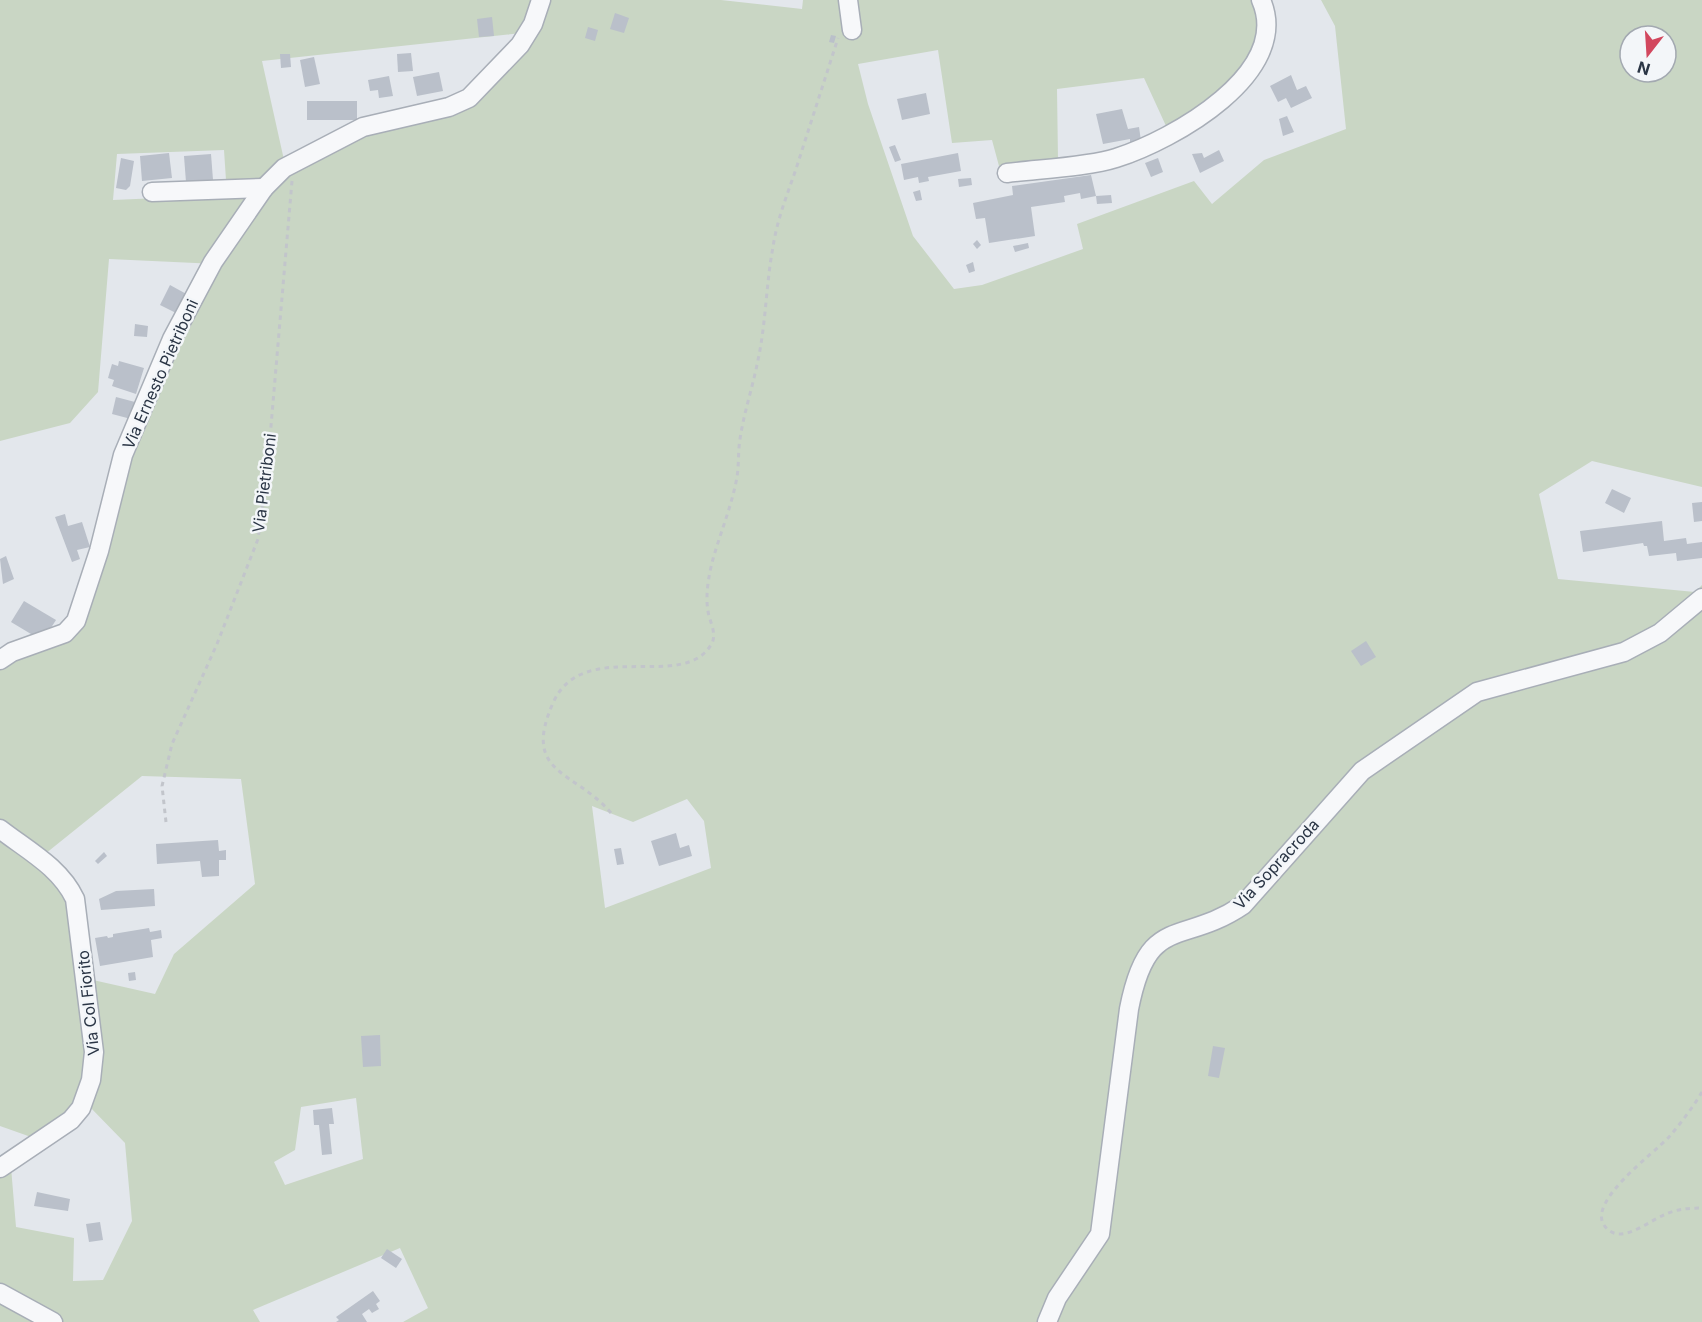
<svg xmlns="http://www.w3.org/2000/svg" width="1702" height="1322" font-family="Inter,sans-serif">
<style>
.green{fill:#c9d6c4;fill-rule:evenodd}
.building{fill:#bac0ca}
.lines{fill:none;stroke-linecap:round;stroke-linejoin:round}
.minor-casing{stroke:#a8aeb7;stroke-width:21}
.path{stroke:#c2c5cb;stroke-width:3;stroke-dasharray:4.5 4.5;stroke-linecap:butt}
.minor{stroke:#f7f8fa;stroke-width:18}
.labels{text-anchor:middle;stroke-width:5;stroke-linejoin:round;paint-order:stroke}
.street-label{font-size:16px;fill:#2a3545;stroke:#f3f6f9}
</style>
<rect width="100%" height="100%" fill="#e3e7ec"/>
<path class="green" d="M0,0H721L802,9L803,0H1255L1263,21L1254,74L1172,139L1144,78L1057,89L1058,160L999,166L992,140L952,143L938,50L858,64L868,104L913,236L954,289L982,285L1083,249L1077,224L1194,181L1212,204L1264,160L1346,129L1335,26L1321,0H1702V487L1592,461L1539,494L1558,579L1695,592L1702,585V1322H403L428,1308L400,1248L253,1310L260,1322H0V1174L11,1167L16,1227L74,1238L73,1281L103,1280L132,1221L125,1143L89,1106L48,1143L0,1126V667L73,633L132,445L217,264L109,259L98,392L70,423L0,441ZM521,33L449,111L367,130L284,160L262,61ZM1630,36H1666V72H1630ZM224,150L227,195L113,200L117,154ZM142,776L241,779L255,884L174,954L155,994L93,980L84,904L45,854ZM687,799L704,821L711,868L605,908L592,806L633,822ZM356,1098L363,1159L285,1185L274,1162L295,1150L301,1107Z"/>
<g class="building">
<polygon points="615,13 629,18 624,33 610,29"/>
<polygon points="492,17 494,36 479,37 477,19"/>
<polygon points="588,27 598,30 595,41 585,38"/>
<polygon points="831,35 836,36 834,43 829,42"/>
<polygon points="411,53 413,71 398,72 397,54"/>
<polygon points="280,54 290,54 291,67 281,68"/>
<polygon points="314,57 320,84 305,87 300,60"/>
<polygon points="439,72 443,91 417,96 413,77"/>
<polygon points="1291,75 1297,90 1306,86 1312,98 1291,108 1286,98 1278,102 1270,86"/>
<polygon points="389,76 393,96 379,98 378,90 370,91 368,80"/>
<polygon points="926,93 930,114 902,120 897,99"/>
<rect x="307" y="101" width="50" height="19"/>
<polygon points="1122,109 1128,129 1139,127 1141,141 1130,143 1130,139 1103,144 1096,114"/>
<polygon points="1287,116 1294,132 1283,136 1279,119"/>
<polygon points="895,145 901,160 895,162 889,147"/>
<polygon points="1219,150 1224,161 1200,173 1192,154 1202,153 1204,158"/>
<polygon points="169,153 172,178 142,181 140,156"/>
<polygon points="958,153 961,171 928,177 929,181 919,183 918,177 904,180 901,164"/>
<polygon points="211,154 213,180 186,182 184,156"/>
<polygon points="121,158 134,161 130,186 126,190 116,188"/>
<polygon points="1158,158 1163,172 1151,177 1145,163"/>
<polygon points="1091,175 1096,196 1081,199 1080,193 1064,196 1065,202 1031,207 1035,236 989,243 985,218 976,219 973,203 1013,195 1012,186"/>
<polygon points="971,178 972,185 959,187 958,179"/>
<polygon points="920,190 922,200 916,201 913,192"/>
<polygon points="1111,195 1112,203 1097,204 1096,196"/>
<polygon points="977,240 981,245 977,249 973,244"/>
<polygon points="1028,243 1029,248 1015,252 1013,246"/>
<polygon points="973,262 975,271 969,273 966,265"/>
<polygon points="170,285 190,296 180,315 160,305"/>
<polygon points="135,324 148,326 147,337 134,336"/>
<polygon points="119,361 144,368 136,394 112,386 114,380 108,378 112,364 118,366"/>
<polygon points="116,397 135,402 131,419 112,414"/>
<polygon points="1612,489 1631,498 1624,513 1605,503"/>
<polygon points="1702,502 1702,521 1694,522 1692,503"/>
<polygon points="65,514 68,526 82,522 90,547 77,550 80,559 72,562 55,517"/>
<polygon points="1662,521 1664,541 1686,538 1687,544 1702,542 1702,558 1677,561 1676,553 1649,556 1647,546 1644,546 1643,543 1583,552 1580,531"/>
<polygon points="6,556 14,579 3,584 0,559"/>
<polygon points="24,601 56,620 45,637 36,637 11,622"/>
<polygon points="1366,641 1376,657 1361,666 1351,651"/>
<polygon points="676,833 680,848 689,845 692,856 659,866 651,841"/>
<polygon points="218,840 219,851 226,850 226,860 219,860 219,876 202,877 200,861 157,864 156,844"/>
<polygon points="621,848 624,864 617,865 614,849"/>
<polygon points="104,852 107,856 98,864 95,861"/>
<polygon points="154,889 155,906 101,910 99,899 116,891"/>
<polygon points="149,928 150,932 161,930 162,938 151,940 153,957 100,966 95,938 107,936 108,938 113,937 113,934"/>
<polygon points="135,972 136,980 129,981 128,973"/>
<polygon points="380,1035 381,1066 363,1067 361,1036"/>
<polygon points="1213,1046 1225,1048 1219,1078 1208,1076"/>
<polygon points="332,1108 334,1124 329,1124 332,1154 322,1155 319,1125 314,1125 313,1110"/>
<polygon points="37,1192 70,1199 68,1211 34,1206"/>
<polygon points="100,1222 103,1240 89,1242 86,1224"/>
<polygon points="387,1249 402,1259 396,1268 381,1258"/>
<polygon points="373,1291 380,1301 376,1304 379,1309 372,1313 369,1309 362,1314 367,1322 336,1322 339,1320 336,1317"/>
</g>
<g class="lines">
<g class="minor-casing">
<g id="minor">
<polyline points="848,0 852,30"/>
<path d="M1007,173C1038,169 1088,167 1116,158C1173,140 1293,73 1261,0"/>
<polyline points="152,192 264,188"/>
<polyline points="0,660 12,652 65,633 76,621 99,551 123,455 172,339 213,262 264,188 284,168 363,127 449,107 469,98 520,45 533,24 541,0"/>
<path d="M0,829C27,850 60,867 75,899L94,1052L91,1080L81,1108L71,1120L0,1168"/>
<polyline points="0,1293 53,1322"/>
<path d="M1047,1322L1057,1298L1100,1234L1129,1009C1148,912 1181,947 1243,905L1362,771L1477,692L1624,652L1660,633L1702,598"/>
</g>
</g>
<g class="path">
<path d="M611,813C575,770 521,775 553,703C583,635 685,694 712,643C717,633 709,620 708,611C705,595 709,574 713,559C721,531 732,505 737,477C739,464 738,451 740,439C744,412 753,386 758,360C766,323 766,284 773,247C777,220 787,195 796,169C810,125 824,82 838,38"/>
<polyline points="166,822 162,786 172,744 217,644 258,539 268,461 292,181"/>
<path d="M1702,1092C1693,1107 1681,1123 1669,1137C1653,1154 1588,1201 1604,1225C1607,1230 1613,1234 1619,1234C1635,1234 1651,1220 1666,1214C1677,1209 1689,1208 1702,1208"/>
</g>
<use href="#minor" class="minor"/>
</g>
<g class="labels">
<g class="street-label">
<text transform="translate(160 374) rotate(-66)" y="6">Via Ernesto Pietriboni</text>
<text transform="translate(264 483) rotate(-83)" y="6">Via Pietriboni</text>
<text transform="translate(1276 864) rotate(-47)" y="6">Via Sopracroda</text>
<text transform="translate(88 1003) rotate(-96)" y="6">Via Col Fiorito</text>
</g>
</g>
<g transform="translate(1648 54) rotate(197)"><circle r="28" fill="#f3f6f9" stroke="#a3a9b1" stroke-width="1.5"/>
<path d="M0-4.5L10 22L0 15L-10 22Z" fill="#d2475e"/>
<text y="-9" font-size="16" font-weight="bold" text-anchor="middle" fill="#2a3545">N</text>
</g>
</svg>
